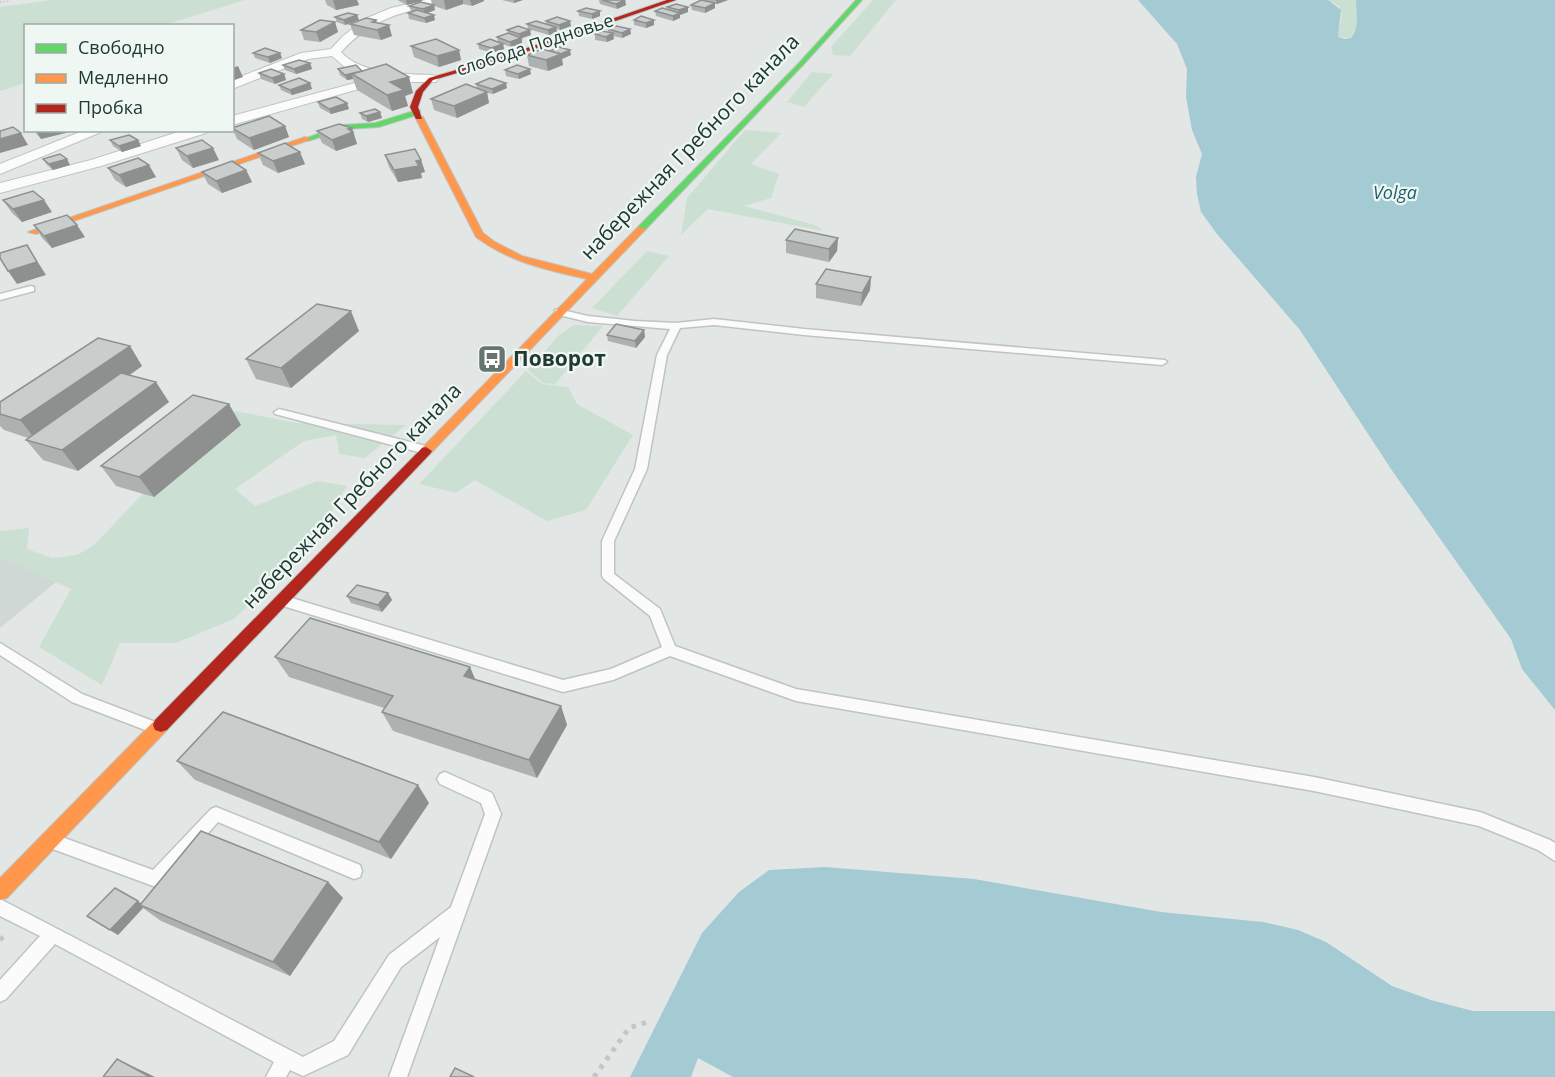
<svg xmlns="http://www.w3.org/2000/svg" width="1555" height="1077" font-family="'Open Sans',sans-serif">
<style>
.built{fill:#d0d8d5}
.green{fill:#cbe0d3}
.water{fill:#a4cad4}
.pier{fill:#e2e7e5}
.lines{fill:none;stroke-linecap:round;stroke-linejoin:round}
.lane-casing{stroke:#bfc4c2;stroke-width:3}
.street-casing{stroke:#bfc4c2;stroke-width:2}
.fast-casing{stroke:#bec5c3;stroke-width:2}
.slow-casing{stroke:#bec5c3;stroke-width:2}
.jam-casing{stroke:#bec5c3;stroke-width:2}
.path-far1{stroke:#c0c7c6;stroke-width:1.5;stroke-dasharray:1.5 2;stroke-linecap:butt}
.path{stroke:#c0c7c6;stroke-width:5;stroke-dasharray:4.5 6;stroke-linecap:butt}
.lane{fill:#fbfbfb;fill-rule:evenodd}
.street{fill:#fbfbfb;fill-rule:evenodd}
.fast{fill:#63d668;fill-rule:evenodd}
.slow{fill:#ff974d;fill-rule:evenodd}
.jam{fill:#b3261e;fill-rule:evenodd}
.wall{fill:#adb1af}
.shaded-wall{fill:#8d908f}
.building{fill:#c9cecc;stroke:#8d908f;stroke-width:1.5}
.labels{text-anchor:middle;stroke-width:4.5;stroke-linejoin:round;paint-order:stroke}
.far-street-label{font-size:18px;fill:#213934;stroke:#eff7f3}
.far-water-label{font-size:18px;font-style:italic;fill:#1f5d71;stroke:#eff7f3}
.street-label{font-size:21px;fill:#213934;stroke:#eff7f3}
.poi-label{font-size:21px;font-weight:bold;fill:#213934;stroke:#eff7f3;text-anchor:start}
</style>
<rect width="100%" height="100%" fill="#e2e7e5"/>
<polygon class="built" points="0,557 57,581 0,628"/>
<g class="green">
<polygon points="52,0 245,0 165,25 26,26 25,83 0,91 0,7"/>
<polygon points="873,0 896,0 850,56 833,55 831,47"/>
<polygon points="1328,0 1356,0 1357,25 1351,38 1338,37 1342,14 1339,6"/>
<polygon points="812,72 833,74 804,107 787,102"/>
<polygon points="745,130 781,133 751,164 779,174 771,198 744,206 815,225 823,231 708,209 681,235 687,198"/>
<polygon points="647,251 669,256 617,316 592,308"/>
<polygon points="574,325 603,326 555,384 543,383 528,370 559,335"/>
<polygon points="526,371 542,384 568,387 577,404 633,435 586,510 547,521 475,480 456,493 419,484"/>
<polygon points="235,411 297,423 406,425 365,458 339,454 336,435 304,441 235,489 255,506 317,481 347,486 312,542 234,619 176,643 120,643 102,685 39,647 71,589 0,557 0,531 29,528 27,549 52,558 77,555 94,545 152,484"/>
</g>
<g class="water">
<path d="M1138,0H1328L1341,10L1338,37L1345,39L1351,38C1360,26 1356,14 1356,0H1555V710L1522,669L1511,639L1393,472L1300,330L1217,234L1201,212L1197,194L1196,177L1202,154L1192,130L1186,97L1187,69L1177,44Z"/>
<polygon points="825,867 974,879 1161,912 1263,922 1298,930 1326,942 1392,986 1431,1000 1473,1011 1555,1011 1555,1077 630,1077 702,933 739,892 769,870"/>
</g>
<polygon class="pier" points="698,1058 733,1077 691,1077"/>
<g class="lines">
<g class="lane-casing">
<g id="lane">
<polygon points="31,286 34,287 34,291 0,300 0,294"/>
<polygon points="558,309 588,316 635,321 676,323 714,319 804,329 1165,360 1167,362 1162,365 804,335 714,325 680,328 667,355 647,469 614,541 614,574 660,609 675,646 796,689 1314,777 1480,812 1550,840 1555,843 1555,861 1538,850 1479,826 1314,791 796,701 670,656 613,680 563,692 280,605 279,601 280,597 285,596 563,680 611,669 662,647 650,616 604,579 602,576 602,541 635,469 657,355 670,329 588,322 555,314 555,310"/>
<polygon points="279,409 426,446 431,450 426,454 275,414 274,412"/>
<polygon points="0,643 82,694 158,723 160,727 158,731 153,733 72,702 0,655"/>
<polygon points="445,772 492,793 501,814 407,1077 389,1077 440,937 401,967 348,1055 303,1076 290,1070 286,1077 266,1077 274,1062 55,944 6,999 0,1002 0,980 40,936 0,916 0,899 303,1057 334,1041 389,955 451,907 485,814 481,803 440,784 437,779 440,774"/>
<polygon points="216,807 360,865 362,871 360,877 354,879 218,822 162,885 156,887 50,848 48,843 50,838 56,835 153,870 211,809"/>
</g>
</g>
<g class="street-casing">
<g id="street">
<path d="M426,0H447L445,2C401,13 373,17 341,52C360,74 405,74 431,75L436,76L438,79L436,82H394L366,87L232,125V116L377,77L346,68L332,56L308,59L232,89V80L301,53L331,49L343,36L367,18L391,8Z"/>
<polygon points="85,130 106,130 0,174 0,164"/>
<polygon points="184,130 208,130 206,133 101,166 0,193 0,183 91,160"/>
</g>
</g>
<g class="fast-casing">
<g id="fast">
<polygon points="856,0 862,0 803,65 644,231 638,231 638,227 799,63"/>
<polygon points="417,110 420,110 420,114 379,127 346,129 308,141 304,139 342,125 375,123"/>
</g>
</g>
<g class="slow-casing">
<g id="slow">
<path d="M416,115L423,117L483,233L495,242L522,256L592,274L638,227L646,229L430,454L426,455L420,451L422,448L587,279C547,270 509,262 476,237L415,117Z"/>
<polygon points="305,137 312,139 36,234 28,232"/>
<polygon points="161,718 167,720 169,725 167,730 7,898 0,900 0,878 155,720"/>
</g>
</g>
<g class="jam-casing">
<g id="jam">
<polygon points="667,0 676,0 505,59 433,80 423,92 418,107 422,119 416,119 410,107 416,91 429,78 501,57"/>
<polygon points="426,447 432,451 430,454 167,730 161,732 155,730 153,725 155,720 422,448"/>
</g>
</g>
<polyline class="path-far1" points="0,2 9,1"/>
<g class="path">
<polyline points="0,940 7,933"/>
<polyline points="594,1077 629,1028 647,1022"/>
</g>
<use href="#lane" class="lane"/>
<use href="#street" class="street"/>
<use href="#fast" class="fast"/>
<use href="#slow" class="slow"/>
<use href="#jam" class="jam"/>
</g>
<g class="wall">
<polygon points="325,0 357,0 359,5 336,10 327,5"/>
<polygon points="398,0 422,0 422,1 407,5 399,1"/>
<polygon points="431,0 484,0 484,1 472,6 463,4 446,10 434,6 435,10 427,13 435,20 426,23 409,19 408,13 414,12 411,11 409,6 432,5"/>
<polygon points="502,0 523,0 514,3"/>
<polygon points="599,0 625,0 626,5 617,9 600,4"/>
<polygon points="700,0 728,0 717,4 715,4 715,8 705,13 692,10 691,5 701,0"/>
<polygon points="667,7 688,7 688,12 680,15 680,18 673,21 656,16 655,11 667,9"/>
<polygon points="578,11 600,16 592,19 579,16"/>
<polygon points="357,15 359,20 345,25 337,22 335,17"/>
<polygon points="376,20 377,23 392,36 381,40 354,35 350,24"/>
<polygon points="634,20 654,20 654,25 646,28 634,25"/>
<polygon points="546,21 571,26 560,30 557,29 557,32 549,35 528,29 527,24 546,24"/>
<polygon points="335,22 338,32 320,42 304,40 301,30"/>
<polygon points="608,29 630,29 631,34 622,38 613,36 614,39 607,42 595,40 595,34 608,32"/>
<polygon points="507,30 531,35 522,38 522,43 511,47 503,44 504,49 492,53 479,49 478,44 498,42 497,37 508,33"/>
<polygon points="411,46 459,50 461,60 439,67 414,57"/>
<polygon points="253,53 280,53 282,58 270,63 255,58"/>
<polygon points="527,55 571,55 562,59 563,65 548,71 529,66"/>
<polygon points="310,63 312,69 296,74 285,70 283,65"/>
<polygon points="338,69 362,71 413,93 405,96 408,106 392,111 357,90 353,79 347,80 340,75"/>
<polygon points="505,70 531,74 519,79 506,76"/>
<polygon points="259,73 284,74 286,80 275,84 261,79"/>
<polygon points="310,83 312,89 292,95 281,90 279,85"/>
<polygon points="476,84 507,88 493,94 487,93 489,103 457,118 434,110 431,99 477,88"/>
<polygon points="318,102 347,103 349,109 331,114 320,108"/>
<polygon points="380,112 382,118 368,122 362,119 360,113"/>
<polygon points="285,126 289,137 254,150 237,139 232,128"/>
<polygon points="352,128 357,144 336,151 322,143 317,131"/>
<polygon points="33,130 74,130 41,139"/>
<polygon points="110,140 141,146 122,152 113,146"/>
<polygon points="176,148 219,160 193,168 182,160"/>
<polygon points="258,153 305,164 278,173 263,165"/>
<polygon points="385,155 421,160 425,172 421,173 422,178 398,182 389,167"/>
<polygon points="43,159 70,165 53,170 47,165"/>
<polygon points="108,168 156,177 126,187 115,180"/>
<polygon points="246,170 252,182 222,193 208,184 202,172"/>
<polygon points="3,200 52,212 22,222 12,213"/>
<polygon points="34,225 85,237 52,248 42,238"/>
<polygon points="838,238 837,251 829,262 786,253 786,240"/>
<polygon points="871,277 870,290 861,306 816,298 816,284"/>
<polygon points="644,330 645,337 636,348 608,341 607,335"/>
<polygon points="359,331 291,388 256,379 246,359"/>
<polygon points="130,346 142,366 130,375 169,402 78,471 43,460 26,440 28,438 4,430 0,426 0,402"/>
<polygon points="241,425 154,497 116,486 101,466"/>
<polygon points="388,593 392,600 382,612 351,603 347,596"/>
<polygon points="275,657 470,667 475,680 561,706 567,725 537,778 393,731 382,712 384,708 289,677"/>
<polygon points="177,761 429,803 391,859 195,780"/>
<polygon points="328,882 343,898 290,976 161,921 143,908 118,935 87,916 138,901 141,904"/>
</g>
<g class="shaded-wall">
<polygon points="333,0 357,0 359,5 336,10"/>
<polygon points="406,0 422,0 422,1 407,5"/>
<polygon points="444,0 463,0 463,4 446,10"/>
<polygon points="470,0 484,0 484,1 472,6"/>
<polygon points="514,0 523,0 514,3"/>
<polygon points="625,0 626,5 617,9 616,4"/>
<polygon points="716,0 728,0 717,4"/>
<polygon points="715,3 715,8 705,13 705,8"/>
<polygon points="434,5 435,10 425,14 423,9"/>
<polygon points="688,7 688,12 680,15 680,18 673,21 673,16 679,13 679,10"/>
<polygon points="600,11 600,16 592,19 592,14"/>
<polygon points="357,15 359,20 345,25 344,20"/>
<polygon points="434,15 435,20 426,23 424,18"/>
<polygon points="376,20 379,29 389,25 392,36 381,40 377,30 372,22"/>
<polygon points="654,20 654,25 646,28 646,23"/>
<polygon points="570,21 571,26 560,30 559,25"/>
<polygon points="335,22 338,32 320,42 316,32"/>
<polygon points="556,27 557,32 549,35 548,30"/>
<polygon points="630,29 631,34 622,38 622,33"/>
<polygon points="530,30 531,35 522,38 522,43 511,47 510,42 520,38 519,34"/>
<polygon points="613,33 614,39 607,42 606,37"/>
<polygon points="503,44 504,49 492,53 491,48"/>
<polygon points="459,50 461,60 439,67 437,56"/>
<polygon points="570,50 571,55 562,59 563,65 548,71 546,60"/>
<polygon points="280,53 282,58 270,63 268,57"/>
<polygon points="310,63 312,69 296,74 294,69"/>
<polygon points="238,66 243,77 232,81 232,68"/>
<polygon points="530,69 531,74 519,79 518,74"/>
<polygon points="362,71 352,74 353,79 347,80 345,75"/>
<polygon points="284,74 286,80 275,84 272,78"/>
<polygon points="409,77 413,93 405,96 408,106 392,111 387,95 390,82"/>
<polygon points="310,83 312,89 292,95 290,90"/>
<polygon points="506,83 507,88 493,94 492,89"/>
<polygon points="487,92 489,103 457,118 454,106"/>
<polygon points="347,103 349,109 331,114 329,109"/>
<polygon points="380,112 382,118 368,122 366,116"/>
<polygon points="285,126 289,137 254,150 249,138"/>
<polygon points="352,128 357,144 336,151 332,140 348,129"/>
<polygon points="36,130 74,130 74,131 41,139"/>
<polygon points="21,133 28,145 0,153 0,139"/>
<polygon points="138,140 141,146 122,152 119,146"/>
<polygon points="213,148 219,160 193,168 187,156"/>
<polygon points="300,152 305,164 278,173 273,161"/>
<polygon points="67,159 70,165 53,170 49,164"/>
<polygon points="421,160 425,172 421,173 422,178 398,182 394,170 416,161"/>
<polygon points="149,165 156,177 126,187 119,175"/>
<polygon points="246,170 252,182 222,193 216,181"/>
<polygon points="44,200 52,212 22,222 13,209"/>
<polygon points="77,225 85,237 52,248 44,236"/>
<polygon points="838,238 837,251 829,262 829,249"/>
<polygon points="27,245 46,275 17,284 8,271"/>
<polygon points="871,277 870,290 861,306 862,293"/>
<polygon points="351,311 359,331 291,388 281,368"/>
<polygon points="644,330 645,337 636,348 635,341"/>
<polygon points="130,346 142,366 36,440 20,420"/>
<polygon points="156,382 169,402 78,471 62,450"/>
<polygon points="229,404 241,425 154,497 139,477"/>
<polygon points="388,593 392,600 382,612 378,605"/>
<polygon points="470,667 478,686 464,676"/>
<polygon points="561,706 567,725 537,778 529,760"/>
<polygon points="418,785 429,803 391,859 379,842"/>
<polygon points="328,882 343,898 290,976 273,962"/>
<polygon points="138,901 145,907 140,905 143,908 118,935 110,930"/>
<polygon points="117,1059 149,1074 155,1077 150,1077"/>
</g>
<g class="building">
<polygon points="602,0 625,0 616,4"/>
<polygon points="701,0 715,3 705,8 691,5"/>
<polygon points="420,2 434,5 423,9 409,6"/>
<polygon points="676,4 688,7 679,10 667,7"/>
<polygon points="586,8 600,11 592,14 578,11"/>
<polygon points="662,8 680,13 673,16 655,11"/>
<polygon points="417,10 434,15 424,18 408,13"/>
<polygon points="348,13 357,15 344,20 335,17"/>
<polygon points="641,16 654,20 646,23 634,20"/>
<polygon points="557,17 570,21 559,25 546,21"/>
<polygon points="366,18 376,20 372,22 389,25 377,30 350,24"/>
<polygon points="320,20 335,22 316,32 301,30"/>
<polygon points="536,21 556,27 548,30 527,24"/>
<polygon points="518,26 530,30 519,34 507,30"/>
<polygon points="616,26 630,29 622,33 608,29"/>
<polygon points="602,31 613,33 606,37 595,34"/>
<polygon points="508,33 521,38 510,42 497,37"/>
<polygon points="436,39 459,50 437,56 411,46"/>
<polygon points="490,39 503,44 491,48 478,44"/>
<polygon points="559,47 570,50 561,54 550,51"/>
<polygon points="265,48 280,53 268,57 253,53"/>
<polygon points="542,49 561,54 546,60 527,55"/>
<polygon points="299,60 310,63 294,69 283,65"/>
<polygon points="386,64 409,77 390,82 404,90 387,95 352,74"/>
<polygon points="356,65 362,71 345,75 338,69"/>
<polygon points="517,65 530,69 518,74 505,70"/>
<polygon points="271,69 284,74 272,78 259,73"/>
<polygon points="299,78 310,83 290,90 279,85"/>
<polygon points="490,78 506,83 492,89 476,84"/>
<polygon points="466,84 487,92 454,106 431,99"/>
<polygon points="336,97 347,103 329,109 318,102"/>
<polygon points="375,109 380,112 366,116 360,113"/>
<polygon points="269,116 285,126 249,138 232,128"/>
<polygon points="339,124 352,128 348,129 353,132 332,140 317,131"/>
<polygon points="13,127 21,133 0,139 0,131"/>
<polygon points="129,135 138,140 119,146 110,140"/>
<polygon points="202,140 213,148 187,156 176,148"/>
<polygon points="285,143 300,152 273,161 258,153"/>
<polygon points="415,149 421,160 416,161 419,166 394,170 385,155"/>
<polygon points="60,154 67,159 49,164 43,159"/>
<polygon points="138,158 149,165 119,175 108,168"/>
<polygon points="232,161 246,170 216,181 202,172"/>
<polygon points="33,191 44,200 13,209 3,200"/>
<polygon points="67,215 77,225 44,236 34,225"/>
<polygon points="795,229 838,238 829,249 786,240"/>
<polygon points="27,245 37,262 8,271 0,258 0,253"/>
<polygon points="826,269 871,277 862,293 816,284"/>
<polygon points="317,304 351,311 281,368 246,359"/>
<polygon points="616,324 644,330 635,341 607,335"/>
<polygon points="98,338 130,346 20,420 0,414 0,402"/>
<polygon points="121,373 156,382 62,450 26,440"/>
<polygon points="193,395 229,404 139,477 101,466"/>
<polygon points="357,585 388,593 378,605 347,596"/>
<polygon points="310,618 470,667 464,676 561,706 529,760 382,712 393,696 275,657"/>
<polygon points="223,712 418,785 379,842 177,761"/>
<polygon points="201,831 328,882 273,962 140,905"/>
<polygon points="115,888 138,901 110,930 87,916"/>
<polygon points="117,1059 150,1077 103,1077"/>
<polygon points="455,1068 474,1077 450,1077"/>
</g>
<defs>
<g id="bus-square" transform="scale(1.5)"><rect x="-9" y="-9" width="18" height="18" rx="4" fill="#657672" stroke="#eff7f3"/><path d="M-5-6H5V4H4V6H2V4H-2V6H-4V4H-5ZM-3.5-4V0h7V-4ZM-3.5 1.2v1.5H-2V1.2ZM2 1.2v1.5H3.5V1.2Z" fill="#fff"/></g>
</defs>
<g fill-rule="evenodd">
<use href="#bus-square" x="492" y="359"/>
</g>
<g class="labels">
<g class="far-street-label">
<text transform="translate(535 45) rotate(-18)" y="6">слобода Подновье</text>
</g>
<g class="far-water-label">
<text x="1395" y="199">Volga</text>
</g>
<g class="street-label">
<text transform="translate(690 147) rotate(-46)" y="7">набережная Гребного канала</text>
<text transform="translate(352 496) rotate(-46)" y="7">набережная Гребного канала</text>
</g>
<g class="poi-label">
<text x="513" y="366">Поворот</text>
</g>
</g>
<rect x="24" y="24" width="210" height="108" fill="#eff7f3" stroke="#9daba7" stroke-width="1.5"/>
<rect x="36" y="44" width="30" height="9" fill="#63d668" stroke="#9daba7" stroke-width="1.5"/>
<text x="78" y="54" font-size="18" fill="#213934">Свободно</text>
<rect x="36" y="74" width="30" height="9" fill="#ff974d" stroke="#9daba7" stroke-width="1.5"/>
<text x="78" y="84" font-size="18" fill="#213934">Медленно</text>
<rect x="36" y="104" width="30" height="9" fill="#b3261e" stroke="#9daba7" stroke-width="1.5"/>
<text x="78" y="114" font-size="18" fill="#213934">Пробка</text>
</svg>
